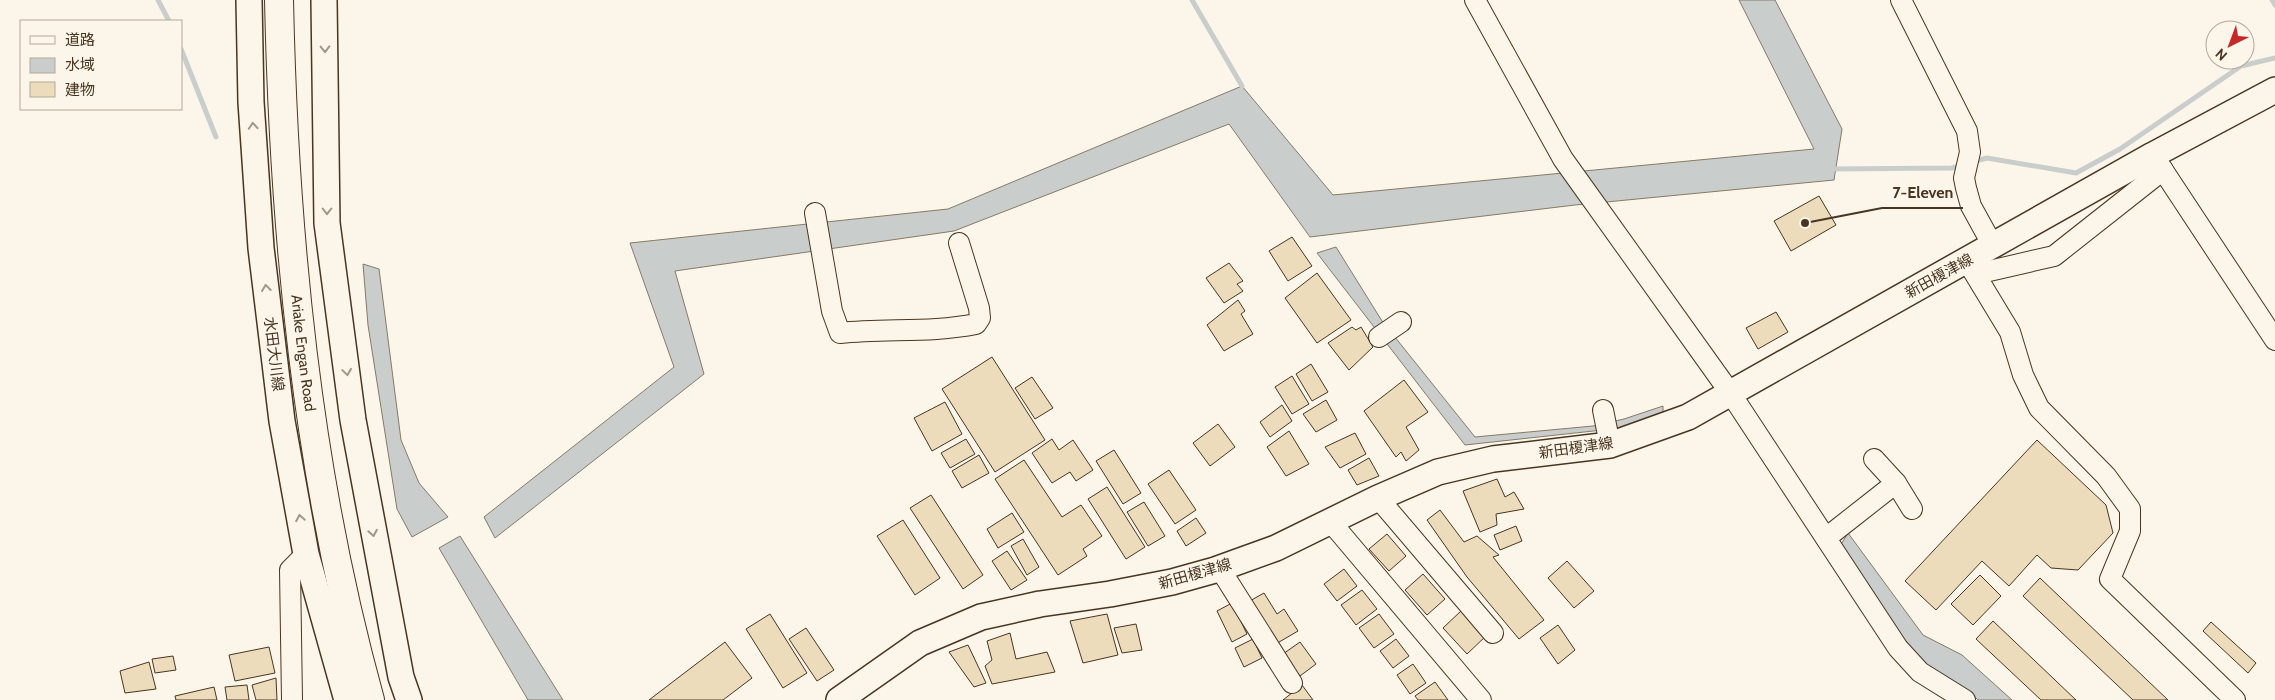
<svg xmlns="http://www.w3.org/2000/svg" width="2275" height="700" font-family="Cabin,'Noto Sans JP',sans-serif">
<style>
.water{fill:#c9cecd;stroke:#887966}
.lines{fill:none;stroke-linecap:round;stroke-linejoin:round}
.stream{stroke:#c9cecd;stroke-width:5}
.building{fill:#ecdcbc;stroke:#4a3520}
.minor-casing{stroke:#4a3520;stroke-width:22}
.major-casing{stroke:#4a3520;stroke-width:28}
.highway-casing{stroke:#4a3520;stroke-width:30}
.minor{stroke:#fbf6e9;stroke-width:20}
.major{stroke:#fbf6e9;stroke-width:25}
.highway{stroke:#fbf6e9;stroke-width:28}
.oneway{stroke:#a29684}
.labels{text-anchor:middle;stroke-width:4;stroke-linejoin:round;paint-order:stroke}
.street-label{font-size:15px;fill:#4a3520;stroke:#fbf6e9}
.leader{fill:none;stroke:#4a3520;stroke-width:2}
.callout-dot{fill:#4a3520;stroke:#fbf6e9;stroke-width:2}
.callout-label{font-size:16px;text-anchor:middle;font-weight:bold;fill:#4a3520;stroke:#fbf6e9;stroke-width:4;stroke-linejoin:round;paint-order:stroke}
</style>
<rect width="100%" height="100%" fill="#fbf6e9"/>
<g class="water">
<polygon points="1739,0 1775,0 1842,129 1834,180 1575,205 1310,237 1229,124 954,231 675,271 704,374 495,538 484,517 674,367 630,243 948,209 1242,86 1333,195 1814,149"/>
<polygon points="1336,247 1382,321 1475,437 1593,426 1624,419 1663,406 1663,415 1630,427 1465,445 1317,253"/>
<polygon points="363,264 379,269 401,440 419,483 448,517 412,537 397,509 368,325"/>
<polygon points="1848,533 1923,635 1962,655 2012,700 1978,700 1968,690 1918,659 1840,546"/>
<polygon points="460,536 563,700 528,700 439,548"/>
</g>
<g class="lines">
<g class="stream">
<polyline points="158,0 169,21"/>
<polyline points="1192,0 1242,86"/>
<polyline points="2272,0 2275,5"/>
<polyline points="181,49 216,137"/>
<polyline points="1972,162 1987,158 2076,173 2120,149 2241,66 2275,58"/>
<polyline points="1831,169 1952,168 1962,165"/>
</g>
</g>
<g class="building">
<polygon points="1819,196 1836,225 1791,251 1774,221"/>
<polygon points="1292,237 1312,266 1288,281 1269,251"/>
<polygon points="1229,263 1243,281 1237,284 1243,291 1224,303 1206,278"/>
<polygon points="1317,273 1351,320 1317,343 1285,298"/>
<polygon points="1238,300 1245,311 1241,314 1253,334 1224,351 1207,325"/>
<polygon points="1776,312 1788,332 1758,349 1746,328"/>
<polygon points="1352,327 1356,330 1361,327 1373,347 1349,370 1328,343"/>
<polygon points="992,357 1045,440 995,472 942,389"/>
<polygon points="1311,364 1328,392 1312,401 1296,374"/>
<polygon points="1292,376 1309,404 1292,414 1275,387"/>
<polygon points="1032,377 1053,408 1035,419 1015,388"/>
<polygon points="1404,380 1428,412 1406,427 1419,450 1406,461 1401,452 1396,457 1364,411"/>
<polygon points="1326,400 1337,420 1316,432 1303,414"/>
<polygon points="945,402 962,434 932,451 914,418"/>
<polygon points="1282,405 1292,421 1270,437 1260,422"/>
<polygon points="1218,424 1235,447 1210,466 1193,443"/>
<polygon points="1289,431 1309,464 1286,476 1267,447"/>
<polygon points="1355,433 1366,454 1340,468 1325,447"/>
<polygon points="966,439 975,454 950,468 941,453"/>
<polygon points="1052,439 1059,450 1073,440 1093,470 1076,481 1070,472 1052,483 1032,453"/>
<polygon points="2037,440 2106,505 2113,533 2078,570 2051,568 2037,555 2009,586 1982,561 1936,610 1905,581"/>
<polygon points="1114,450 1141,493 1123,504 1096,461"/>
<polygon points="979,455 989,473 962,488 952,471"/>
<polygon points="1369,458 1379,476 1357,485 1348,470"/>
<polygon points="1024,460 1062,517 1081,505 1102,536 1083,549 1087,556 1058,575 995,479"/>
<polygon points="1169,470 1196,510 1175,524 1148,484"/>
<polygon points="1497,479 1505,497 1514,492 1524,509 1496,514 1497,525 1480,532 1463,491"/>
<polygon points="1107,487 1145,547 1126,559 1088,499"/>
<polygon points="931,495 983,575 963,589 910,508"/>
<polygon points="1144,502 1165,536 1148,546 1127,512"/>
<polygon points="1440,510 1464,542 1477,536 1499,555 1493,557 1544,620 1519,639 1467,577 1427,520"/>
<polygon points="1012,513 1024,532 998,548 987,529"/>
<polygon points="1196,518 1206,533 1186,546 1177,531"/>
<polygon points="903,520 940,578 915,595 877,536"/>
<polygon points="1516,526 1522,541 1500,550 1494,535"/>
<polygon points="1387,534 1406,556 1389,571 1369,549"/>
<polygon points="1023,539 1039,567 1027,575 1011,546"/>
<polygon points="1007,551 1027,580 1011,590 992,561"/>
<polygon points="1567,561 1594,591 1574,608 1548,578"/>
<polygon points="1344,569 1357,586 1337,601 1324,584"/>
<polygon points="1423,574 1445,599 1427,615 1405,590"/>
<polygon points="1980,575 2001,596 1973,625 1951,604"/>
<polygon points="2040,578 2168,700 2133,700 2023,596"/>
<polygon points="1362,590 1377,609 1356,625 1341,605"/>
<polygon points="1264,593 1277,614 1284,609 1298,631 1274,645 1248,602"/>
<polygon points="1232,603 1247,634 1232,642 1217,611"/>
<polygon points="1462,610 1486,636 1467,654 1443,628"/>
<polygon points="770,614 807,673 783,688 746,629"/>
<polygon points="1107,614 1118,655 1083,663 1070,621"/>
<polygon points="1379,614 1394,634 1374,648 1359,628"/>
<polygon points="1993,621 2076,700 2041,700 1976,639"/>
<polygon points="2211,622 2256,663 2248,673 2203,631"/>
<polygon points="1136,624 1142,650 1122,653 1114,628"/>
<polygon points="1558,625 1575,650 1558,664 1540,638"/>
<polygon points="806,628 834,670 817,681 789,639"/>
<polygon points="1010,633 1016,659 1047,652 1055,672 992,684 985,666 992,660 987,641"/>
<polygon points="1253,639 1262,658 1244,667 1235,648"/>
<polygon points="1396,639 1409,656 1393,668 1380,651"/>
<polygon points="725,642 752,678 723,700 649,700"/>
<polygon points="1300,642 1316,664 1300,676 1283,654"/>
<polygon points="968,645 986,683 974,687 949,652"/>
<polygon points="269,647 275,673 235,681 229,655"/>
<polygon points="173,656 176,670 155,673 152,659"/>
<polygon points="149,662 156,689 125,693 120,671"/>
<polygon points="1413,664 1426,683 1410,694 1397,675"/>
<polygon points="276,678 277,700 256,700 252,685"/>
<polygon points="1435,682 1448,700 1418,700 1415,696"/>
<polygon points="247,685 249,700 227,700 225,687"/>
<polygon points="1302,685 1313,700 1283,700"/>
<polygon points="214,687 217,700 176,700 175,696"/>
</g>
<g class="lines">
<g class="minor-casing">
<g id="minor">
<polyline points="1475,0 1563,159 1731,394 1898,648 1920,672 1965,700"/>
<polyline points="1901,0 1967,131 1970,152 1964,178 1966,188 1971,206 1993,246"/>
<polyline points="2153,155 2275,340"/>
<path d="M815,213L832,311L840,333C885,328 931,333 976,324L980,318L979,308L959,243"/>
<polyline points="1967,261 2010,332 2023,375 2039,408 2106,476 2130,509 2130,531 2110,579 2235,700"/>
<polyline points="1976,274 2054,256 2163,170"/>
<polyline points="1379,337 1401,322"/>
<polyline points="1603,410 1610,445"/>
<polyline points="1896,483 1912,509"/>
<polyline points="1378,498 1493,633"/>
<polyline points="1330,521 1481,700"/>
<polyline points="1826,538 1896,483 1874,459"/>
<polyline points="1220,569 1292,683"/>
<polyline points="292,700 290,570 306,554"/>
</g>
</g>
<g class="major-casing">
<g id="major">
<polyline points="249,0 251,102 261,248 282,421 306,554 347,700"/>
<polyline points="324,0 327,223 353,420 401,677 409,700"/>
<polyline points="839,700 920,643 981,617 1040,604 1110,594 1172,582 1215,570 1276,548 1378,498 1438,472 1493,459 1610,445 1688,417 2153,155 2275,90"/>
</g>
</g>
<g class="highway-casing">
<g id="highway">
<path id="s1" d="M279,0C284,235 307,473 370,700"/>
</g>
</g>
<use href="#minor" class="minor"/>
<use href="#major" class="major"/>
<use href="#highway" class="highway"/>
</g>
<defs><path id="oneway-chevron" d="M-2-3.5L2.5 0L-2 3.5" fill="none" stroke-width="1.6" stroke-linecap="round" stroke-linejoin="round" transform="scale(1.25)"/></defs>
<g class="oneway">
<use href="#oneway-chevron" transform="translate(325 49) rotate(89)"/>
<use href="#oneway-chevron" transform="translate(253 126) rotate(-94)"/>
<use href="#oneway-chevron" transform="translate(327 211) rotate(90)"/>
<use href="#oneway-chevron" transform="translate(266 288) rotate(-97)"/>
<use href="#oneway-chevron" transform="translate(347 372) rotate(82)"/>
<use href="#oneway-chevron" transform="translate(300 518) rotate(-100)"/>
<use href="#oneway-chevron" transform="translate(373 533) rotate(80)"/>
</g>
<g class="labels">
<g class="street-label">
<text transform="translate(1939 276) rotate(-29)" y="5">新田榎津線</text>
<text dy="5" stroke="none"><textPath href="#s1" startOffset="354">Ariake Engan Road</textPath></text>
<text transform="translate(274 354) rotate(83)" y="5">水田大川線</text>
<text transform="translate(1576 448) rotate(-8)" y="5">新田榎津線</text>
<text transform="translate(1195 574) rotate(-16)" y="5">新田榎津線</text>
</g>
</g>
<path class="leader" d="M1805 223L1882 208H1963"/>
<circle class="callout-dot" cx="1805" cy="223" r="5"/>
<g class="callout-label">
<text x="1923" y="198">7-Eleven</text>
</g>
<rect x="20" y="20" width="162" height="90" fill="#fbf6e9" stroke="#b4a999"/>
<rect x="30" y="36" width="25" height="8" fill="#fbf6e9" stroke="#b4a999"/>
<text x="65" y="45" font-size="15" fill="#4a3520">道路</text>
<rect x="30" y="58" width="25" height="15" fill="#c9cecd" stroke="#b4a999"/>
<text x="65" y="70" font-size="15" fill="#4a3520">水域</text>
<rect x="30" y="82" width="25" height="15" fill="#ecdcbc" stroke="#b4a999"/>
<text x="65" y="95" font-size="15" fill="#4a3520">建物</text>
<g transform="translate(2230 45) rotate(222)"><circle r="24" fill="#fbf6e9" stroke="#b4a999"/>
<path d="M0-4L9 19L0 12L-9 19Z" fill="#c62828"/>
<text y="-8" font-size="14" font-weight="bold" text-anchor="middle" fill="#4a3520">N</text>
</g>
</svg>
